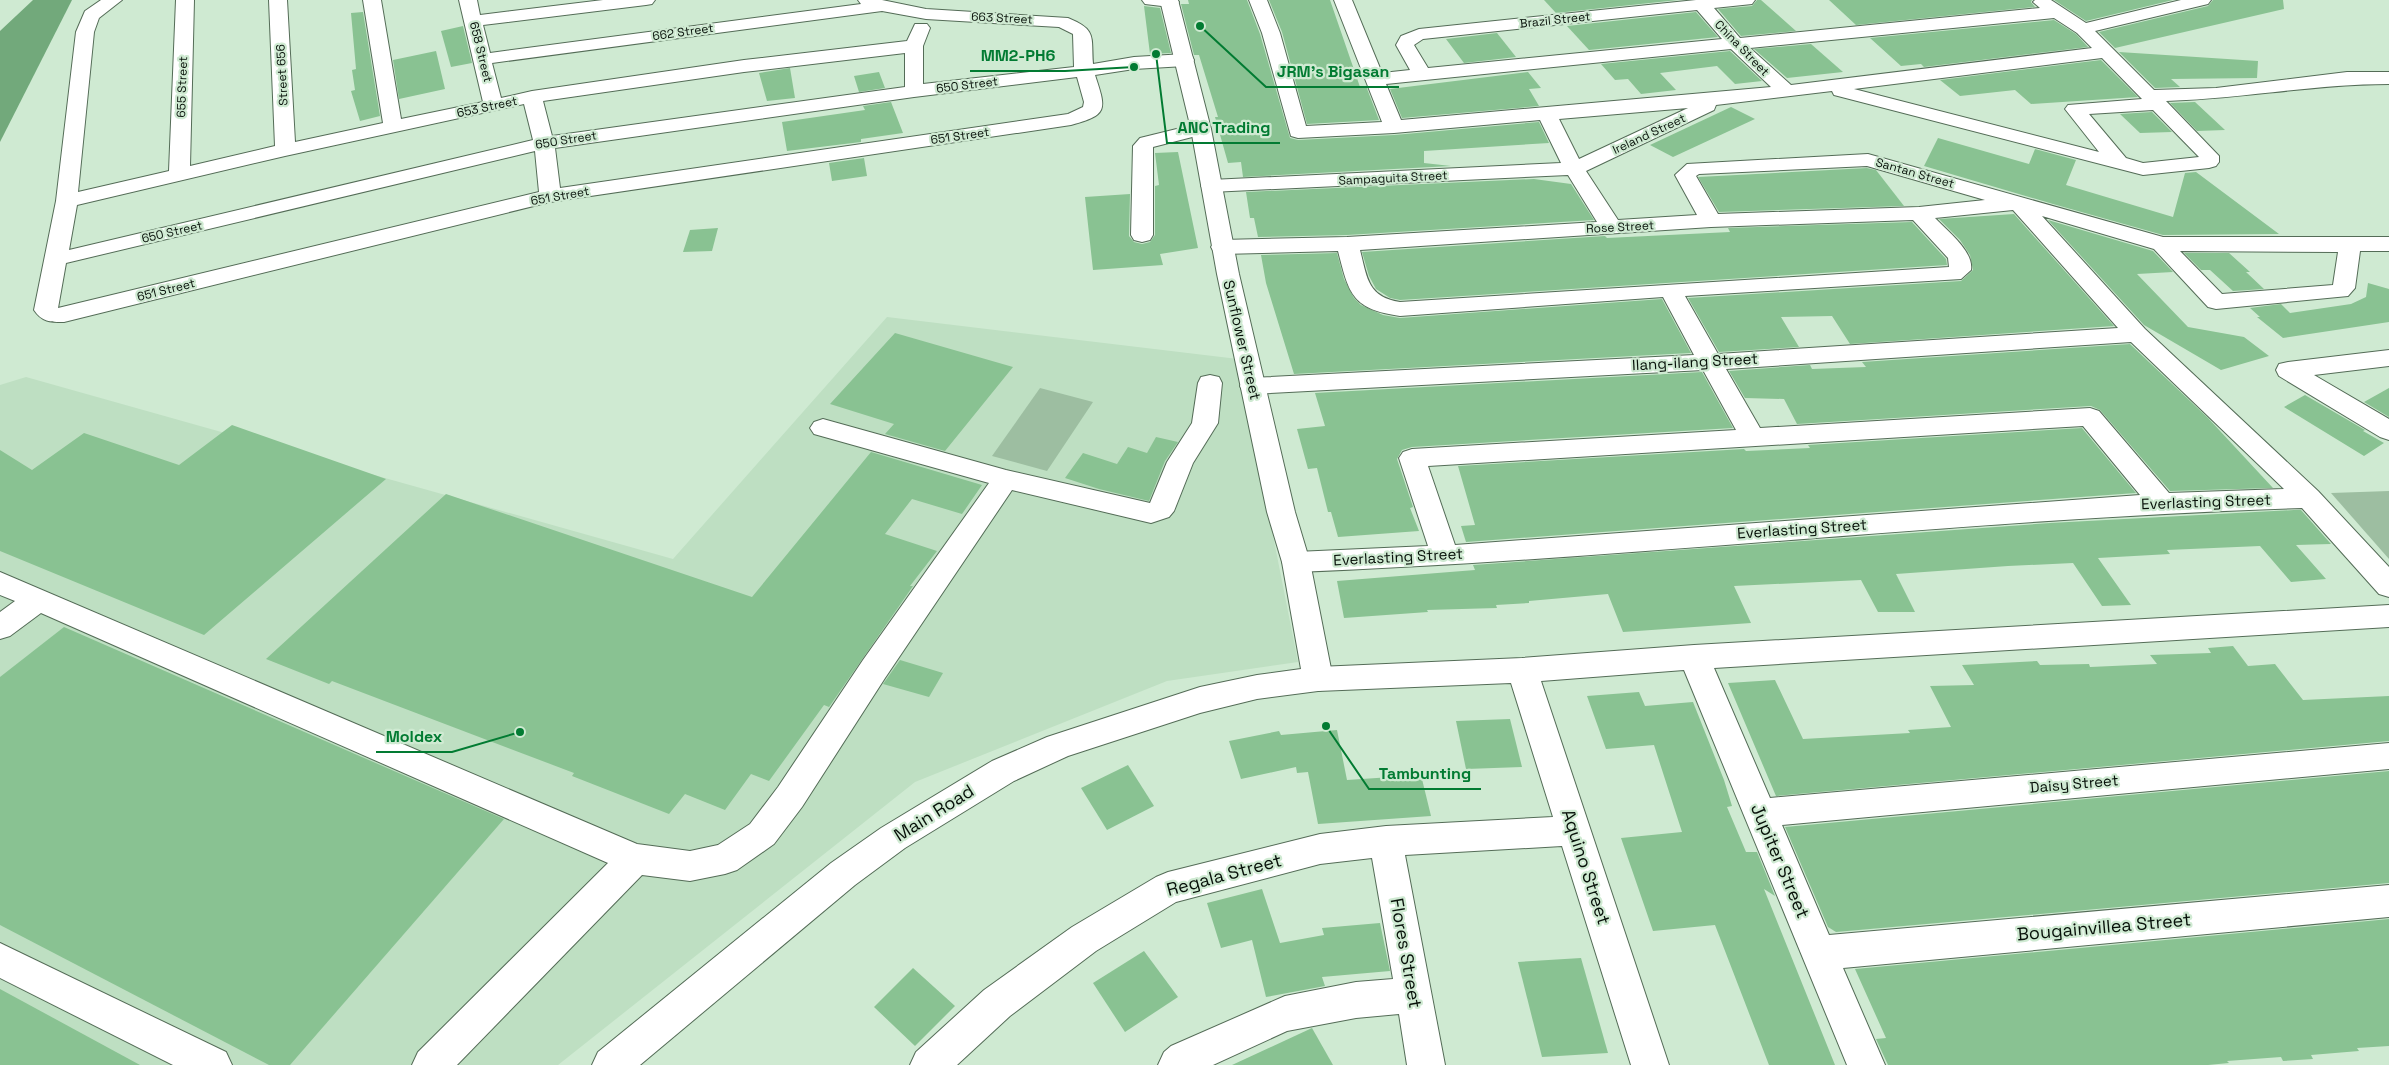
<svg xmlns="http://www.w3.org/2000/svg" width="2389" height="1065" font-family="'Space Grotesk',sans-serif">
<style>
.built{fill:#bedfc2}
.green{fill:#9dbea1}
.water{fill:#72a97b}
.building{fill:#89c292}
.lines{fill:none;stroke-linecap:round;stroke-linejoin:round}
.minor-casing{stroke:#546c57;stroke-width:2}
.major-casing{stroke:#546c57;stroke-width:2}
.minor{fill:#fff;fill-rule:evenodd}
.major{fill:#fff;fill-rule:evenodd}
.labels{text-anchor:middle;stroke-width:4.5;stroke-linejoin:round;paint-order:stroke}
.far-street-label{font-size:12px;fill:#071009;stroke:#cfead2}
.street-label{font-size:15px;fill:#071009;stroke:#cfead2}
.near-street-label{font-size:18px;fill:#071009;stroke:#cfead2}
.leader{fill:none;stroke:#027b32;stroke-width:2}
.callout-dot{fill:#027b32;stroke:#cfead2;stroke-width:2}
.callout-label{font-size:16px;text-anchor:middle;font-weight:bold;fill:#027b32;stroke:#cfead2;stroke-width:4.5;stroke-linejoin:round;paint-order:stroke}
</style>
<rect width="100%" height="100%" fill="#cfead2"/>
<polygon class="built" points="887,317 1238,359 1298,662 1167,681 915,782 558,1065 0,1065 0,385 26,377 673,559"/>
<g class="green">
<polygon points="1040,388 1093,402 1047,471 992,456"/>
<polygon points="2389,491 2389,559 2331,493"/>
</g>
<polygon class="water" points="33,0 72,0 0,142 0,31"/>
<g class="building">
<polygon points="1188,0 1247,0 1260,34 1290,138 1298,140 1394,135 1539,122 1549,143 1424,151 1424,163 1451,166 1243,177 1241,162 1228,163 1215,117 1218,117 1199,55 1194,55 1181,4 1189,4"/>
<polygon points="1269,0 1330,0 1360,87 1366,86 1379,120 1307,124 1282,32"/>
<polygon points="1544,0 1678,0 1556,13"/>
<polygon points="1757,0 1761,0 1796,31 1741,36 1718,9 1752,6"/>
<polygon points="1829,0 2032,0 2031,2 2035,7 1856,25"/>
<polygon points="2054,0 2173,0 2086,21"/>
<polygon points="2213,0 2283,0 2284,9 2115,48 2099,32 2208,6"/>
<polygon points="1144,6 1160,8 1171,53 1150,54"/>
<polygon points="363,12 380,116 360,121 351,91 355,90 352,70 356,69 351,13"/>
<polygon points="1696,12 1718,37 1589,50 1567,26"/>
<polygon points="2054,20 2076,34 2088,47 1924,67 1921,64 1901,66 1870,38"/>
<polygon points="463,26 472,63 451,67 441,31"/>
<polygon points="1497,33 1516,57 1464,63 1446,39"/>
<polygon points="1811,44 1843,72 1787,78 1754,49"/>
<polygon points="436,51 445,89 399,99 393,60"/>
<polygon points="1730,51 1762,81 1735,84 1717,66 1660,73 1676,90 1641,94 1628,79 1615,80 1601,64"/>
<polygon points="2119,52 2258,61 2257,78 2171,79 2180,87 2155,88"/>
<polygon points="2101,60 2138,97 2031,104 2015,90 1960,96 1940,80"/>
<polygon points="790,68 795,98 767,101 759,73"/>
<polygon points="879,72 885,88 859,92 854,76"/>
<polygon points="1528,72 1541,88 1529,89 1539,106 1402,118 1390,89"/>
<polygon points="891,102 903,133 861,139 861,142 787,151 782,122 865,110 863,106"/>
<polygon points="2195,102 2225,130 2197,131 2170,103"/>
<polygon points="1731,107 1755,119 1673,157 1650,145"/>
<polygon points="2152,112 2172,132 2140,133 2120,114"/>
<polygon points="1938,138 2029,164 2035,149 2076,160 2066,185 2173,217 2185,173 2196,172 2279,234 2163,235 2053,204 1924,166"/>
<polygon points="1178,152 1198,248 1160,254 1163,265 1093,270 1085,197 1130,194 1129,236 1134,242 1142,244 1150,242 1155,235 1155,186 1159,185 1155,153"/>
<polygon points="864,158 867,176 832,181 829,163"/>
<polygon points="1867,168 1876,170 1904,206 1719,212 1698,177"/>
<polygon points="1534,179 1571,184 1594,220 1347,235 1258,237 1254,218 1250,218 1246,192"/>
<polygon points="2014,214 2114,326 1850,344 1832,316 1781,317 1799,347 1719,352 1688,298 1961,281 1973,270 1970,255 1960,240 1939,219"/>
<polygon points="2048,220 2153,251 2173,272 2137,274 2188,327 2244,337 2269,356 2221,370 2144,325"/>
<polygon points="1912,222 1946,259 1947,265 1400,300 1390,298 1376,289 1369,276 1362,252 1605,236 1607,238 1730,232 1728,228"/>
<polygon points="718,228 712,251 683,252 690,230"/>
<polygon points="1337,253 1344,279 1354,298 1361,305 1383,315 1400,318 1662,299 1691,353 1294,374 1266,283 1261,255"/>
<polygon points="2184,253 2229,253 2250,272 2246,272 2264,289 2233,291 2210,270 2201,270"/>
<polygon points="2368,283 2389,289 2389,322 2283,338 2257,317 2260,317 2250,308 2281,304 2290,313 2351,304 2366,297"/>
<polygon points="895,333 1013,367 945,451 885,434 894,424 830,404"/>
<polygon points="2130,344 2208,418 2273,488 2170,491 2100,410 2091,406 1797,424 1784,399 1745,398 1729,371 1810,365 1812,369 1866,367 1862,362"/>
<polygon points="1702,372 1733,428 1412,447 1402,450 1397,459 1413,507 1410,508 1419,531 1338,537 1331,512 1328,512 1317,468 1308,469 1297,429 1325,426 1315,393"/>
<polygon points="2389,388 2389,417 2364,402"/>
<polygon points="2305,395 2365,430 2363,431 2384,443 2364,456 2284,407"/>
<polygon points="232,425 386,479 204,635 0,551 0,450 32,470 84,433 179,465"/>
<polygon points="2082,428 2136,493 1466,542 1461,526 1475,525 1458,466 1744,449 1746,451 1810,448 1808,445"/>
<polygon points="1156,437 1178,442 1165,461 1149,501 1099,489 1065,478 1083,453 1117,464 1128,447 1147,453"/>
<polygon points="871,452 982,485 962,514 912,499 885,534 937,551 910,586 913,586 829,707 824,705 769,781 751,774 725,810 685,794 669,814 572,776 574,773 332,681 329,684 266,659 446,494 752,597"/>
<polygon points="2294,510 2301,510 2331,544 2296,545 2326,579 2291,582 2260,546 2167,550 2170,554 2098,558 2131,605 2102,606 2073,563 2008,566 1896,574 1915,612 1878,612 1861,580 1734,586 1751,623 1623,632 1608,594 1529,601 1529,603 1496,605 1497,608 1427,610 1428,612 1344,618 1337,581 1475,570 1473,565 2050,523"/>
<polygon points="64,627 504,819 290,1065 269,1065 0,925 0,677"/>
<polygon points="2233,646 2248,666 2275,664 2303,700 2389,696 2389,741 1776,796 1728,683 1775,680 1803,739 1910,733 1908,730 1951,727 1930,686 1974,685 1962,665 2037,661 2040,665 2089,664 2090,667 2157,664 2150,655 2211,653 2208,648"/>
<polygon points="900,660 943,673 929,697 883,684"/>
<polygon points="1639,692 1645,706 1693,702 1724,780 1732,806 1727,807 1746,852 1757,852 1775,896 1764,889 1835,1065 1769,1065 1715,925 1653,931 1621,838 1682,832 1654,745 1606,749 1587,696"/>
<polygon points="1510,719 1522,767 1466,769 1456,721"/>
<polygon points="1337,730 1347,780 1421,775 1431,816 1318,824 1308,772 1297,773 1296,767 1241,779 1229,741 1279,731 1281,735"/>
<polygon points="1128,765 1154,806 1107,830 1081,788"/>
<polygon points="2389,771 2389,883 1836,932 1828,927 1785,827"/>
<polygon points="1262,889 1280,943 1324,935 1322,928 1380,923 1390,971 1322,977 1325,986 1266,997 1252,940 1221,948 1207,903"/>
<polygon points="2389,919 2389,1046 2357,1048 2359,1051 2311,1055 2313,1059 2283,1061 2281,1057 2227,1061 2229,1063 2208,1065 1888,1065 1876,1039 1886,1038 1855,969"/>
<polygon points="1144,951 1178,997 1125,1032 1093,983"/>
<polygon points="1581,958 1608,1053 1542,1057 1518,962"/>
<polygon points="913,968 955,1006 915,1046 874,1007"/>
<polygon points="0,989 140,1065 0,1065"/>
<polygon points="1312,1028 1333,1065 1232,1065"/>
</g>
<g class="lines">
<g class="minor-casing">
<g id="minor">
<path d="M101,0H122L99,18L94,32L78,192L169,171L176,0H194L190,166L275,146L269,0H287L295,142L383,123L363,0H381L401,119L483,102L459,0H477L480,15L603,0H655L652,4L646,5L483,25L490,53L861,4L858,0H882L926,9L1068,18C1097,30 1091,36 1093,64L1134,57L1185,54L1192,56L1194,60L1192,64L1185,66L1134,69L1095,75C1106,109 1109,115 1071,125L550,202L64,322C50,322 42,322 34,310L56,201L76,32L85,11ZM882,11L926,19L1059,27L1073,34L1074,67L923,84V46L930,28L927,24H915L907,41L744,60L532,91L501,98L492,63ZM905,53V87L552,136L543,101L744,72ZM1077,77L1084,102L1083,107L1068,114L560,188L555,148L914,97ZM524,104L533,140L69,250L77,205L285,156ZM535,151L539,192L58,308L66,263Z"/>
<polygon points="1142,0 1177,0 1179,2 1176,6 1170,7 1145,4"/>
<path d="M1249,0H1267L1280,33L1306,126L1382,122L1334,0H1352L1382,73L1410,70L1396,45L1401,36L1419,29L1696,0H1755L1752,4L1714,8L1740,38L2040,8L2033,2L2035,0H2051L2086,23L2181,0H2211L2208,4L2095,31L2154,90L2216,88L2347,72H2389V84C2314,84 2241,99 2166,101L2219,156V162L2216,166L2209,168L2143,175L1834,95L1832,91L1716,105L1714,110L1586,171L1618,220L1697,215L1675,175L1687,164L1868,154L2163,237H2389V251H2360L2355,288L2348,296L2216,309L2208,307L2154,249L2042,216L2145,329L2318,491L2389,567V597L2379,594L2302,508C1966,519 1632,559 1296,572L1286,569L1282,562L1286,555L1296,552L1428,546L1399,458L1403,452L1412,449L1736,430L1703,370L1252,394L1243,392L1240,386L1243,380L1252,378L1694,355L1663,297L1400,316C1352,309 1349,294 1338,251L1222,254L1214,252L1211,247L1214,242L1222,240L1347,237L1597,222L1568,175L1211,192L1204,190L1201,186L1204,182L1211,180L1561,163L1540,120L1394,133L1298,138L1291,136L1262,33ZM1697,10L1722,39L1428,68L1414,45L1423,39ZM2054,18L2077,33L2092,48L1791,85L1750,48ZM1731,49L1771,87L1401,120L1386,84ZM2102,58L2142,99L2068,105L2065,109L2099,152L1854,89ZM1688,108L1579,159L1559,119ZM2153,110L2199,157L2143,163L2126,158L2089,114ZM1867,166L1985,200L1919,207L1718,214L1696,176L1699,174ZM2013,210L2118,328L1718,354L1685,296L1961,279L1971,270C1974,251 1947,231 1935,218ZM1913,220L1948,258L1949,267L1400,302C1367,297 1367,277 1360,250L1711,227ZM2180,251L2338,252L2333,285L2222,294ZM2131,342L2284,489L2169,493L2099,411L2090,408L1760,428L1726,369ZM2083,426L2140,495L1455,545L1428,466Z"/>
<polygon points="1201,123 1208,125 1211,129 1208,133 1153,147 1153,235 1150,240 1142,242 1134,240 1131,235 1133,146 1140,138"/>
<polygon points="2389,350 2389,366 2314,375 2389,419 2389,440 2380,437 2279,376 2276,370 2279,364 2288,362"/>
<polygon points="1210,375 1219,377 1222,383 1218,423 1193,463 1174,511 1169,517 1151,523 1012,490 885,678 802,807 774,844 737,870 725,874 690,881 642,875 457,1065 412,1065 418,1052 608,863 41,613 10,636 0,639 0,612 15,601 0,595 0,572 637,844 690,851 718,845 750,824 778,787 863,660 989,483 814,434 810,428 814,422 823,419 1006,470 1150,503 1167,462 1192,423 1198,383 1201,377"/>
<polygon points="2389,605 2389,627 1714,668 1770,798 2389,743 2389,769 1782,825 1829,935 2389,885 2389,917 1843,968 1885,1065 1847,1065 1684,670 1541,681 1669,1065 1631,1065 1562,846 1405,855 1445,1065 1407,1065 1399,1014 1356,1018 1287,1031 1213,1065 1158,1065 1164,1052 1171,1046 1285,996 1356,982 1393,979 1372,858 1320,864 1176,902 1096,951 1010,1016 957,1065 910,1065 916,1052 984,990 1072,927 1156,877 1168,872 1320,834 1386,826 1553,817 1511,683 1318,691 1307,688 1303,679 1307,670 1318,667 1522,658 1694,645"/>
<polygon points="0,943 226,1052 232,1065 173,1065 0,978"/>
</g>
</g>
<g class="major-casing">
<polygon id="major" points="1160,0 1178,0 1211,129 1239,274 1295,512 1310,562 1333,679 1329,688 1318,691 1257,699 1200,713 1068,756 1014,781 905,848 855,885 640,1065 592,1065 598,1052 831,863 881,828 992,761 1047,737 1200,687 1257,675 1301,669 1282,562 1267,512 1217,274 1191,129"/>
</g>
<use href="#minor" class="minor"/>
<use href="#major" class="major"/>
</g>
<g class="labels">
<g class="far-street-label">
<text transform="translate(1002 18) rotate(3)" y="4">663 Street</text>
<text transform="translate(1555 20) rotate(-6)" y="4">Brazil Street</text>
<text transform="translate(683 32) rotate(-8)" y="4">662 Street</text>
<text transform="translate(1742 48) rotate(46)" y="4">China Street</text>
<text transform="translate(481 52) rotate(76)" y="4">658 Street</text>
<text transform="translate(282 75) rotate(-93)" y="4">Street 656</text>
<text transform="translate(967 85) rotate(-7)" y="4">650 Street</text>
<text transform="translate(182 87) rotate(-88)" y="4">655 Street</text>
<text transform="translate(487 107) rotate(-12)" y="4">653 Street</text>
<text transform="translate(1649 134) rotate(-25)" y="4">Ireland Street</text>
<text transform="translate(960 136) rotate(-8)" y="4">651 Street</text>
<text transform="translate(566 140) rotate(-9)" y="4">650 Street</text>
<text transform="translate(1915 173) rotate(16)" y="4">Santan Street</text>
<text transform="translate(1393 178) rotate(-3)" y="4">Sampaguita Street</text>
<text transform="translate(560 196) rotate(-10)" y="4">651 Street</text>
<text transform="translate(1620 227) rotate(-3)" y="4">Rose Street</text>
<text transform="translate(172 232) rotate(-13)" y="4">650 Street</text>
<text transform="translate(166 290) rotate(-14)" y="4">651 Street</text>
</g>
<g class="street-label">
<text transform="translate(1242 340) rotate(77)" y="5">Sunflower Street</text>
<text transform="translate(1695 362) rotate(-3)" y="5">Ilang-ilang Street</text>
<text transform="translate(2206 502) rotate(-2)" y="5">Everlasting Street</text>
<text transform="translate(1802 529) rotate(-4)" y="5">Everlasting Street</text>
<text transform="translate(1398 557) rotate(-3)" y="5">Everlasting Street</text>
<text transform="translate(2074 784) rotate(-5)" y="5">Daisy Street</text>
</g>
<g class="near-street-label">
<text transform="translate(934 813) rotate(-32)" y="6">Main Road</text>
<text transform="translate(1780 861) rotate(67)" y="6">Jupiter Street</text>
<text transform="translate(1586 867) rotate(72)" y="6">Aquino Street</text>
<text transform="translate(1224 875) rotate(-15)" y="6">Regala Street</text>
<text transform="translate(2104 927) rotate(-5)" y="6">Bougainvillea Street</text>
<text transform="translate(1406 953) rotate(80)" y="6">Flores Street</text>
</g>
</g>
<path class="leader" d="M1134 67L1065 71H970M1200 26L1266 87H1399M1156 54L1167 143H1280M520 732L452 752H376M1326 726L1369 789H1481"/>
<g class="callout-dot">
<circle cx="1134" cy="67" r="5"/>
<circle cx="1200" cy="26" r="5"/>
<circle cx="1156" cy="54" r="5"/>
<circle cx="520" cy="732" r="5"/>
<circle cx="1326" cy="726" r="5"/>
</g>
<g class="callout-label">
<text x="1018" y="61">MM2-PH6</text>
<text x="1333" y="77">JRM's Bigasan</text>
<text x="1224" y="133">ANC Trading</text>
<text x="414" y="742">Moldex</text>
<text x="1425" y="779">Tambunting</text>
</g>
</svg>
